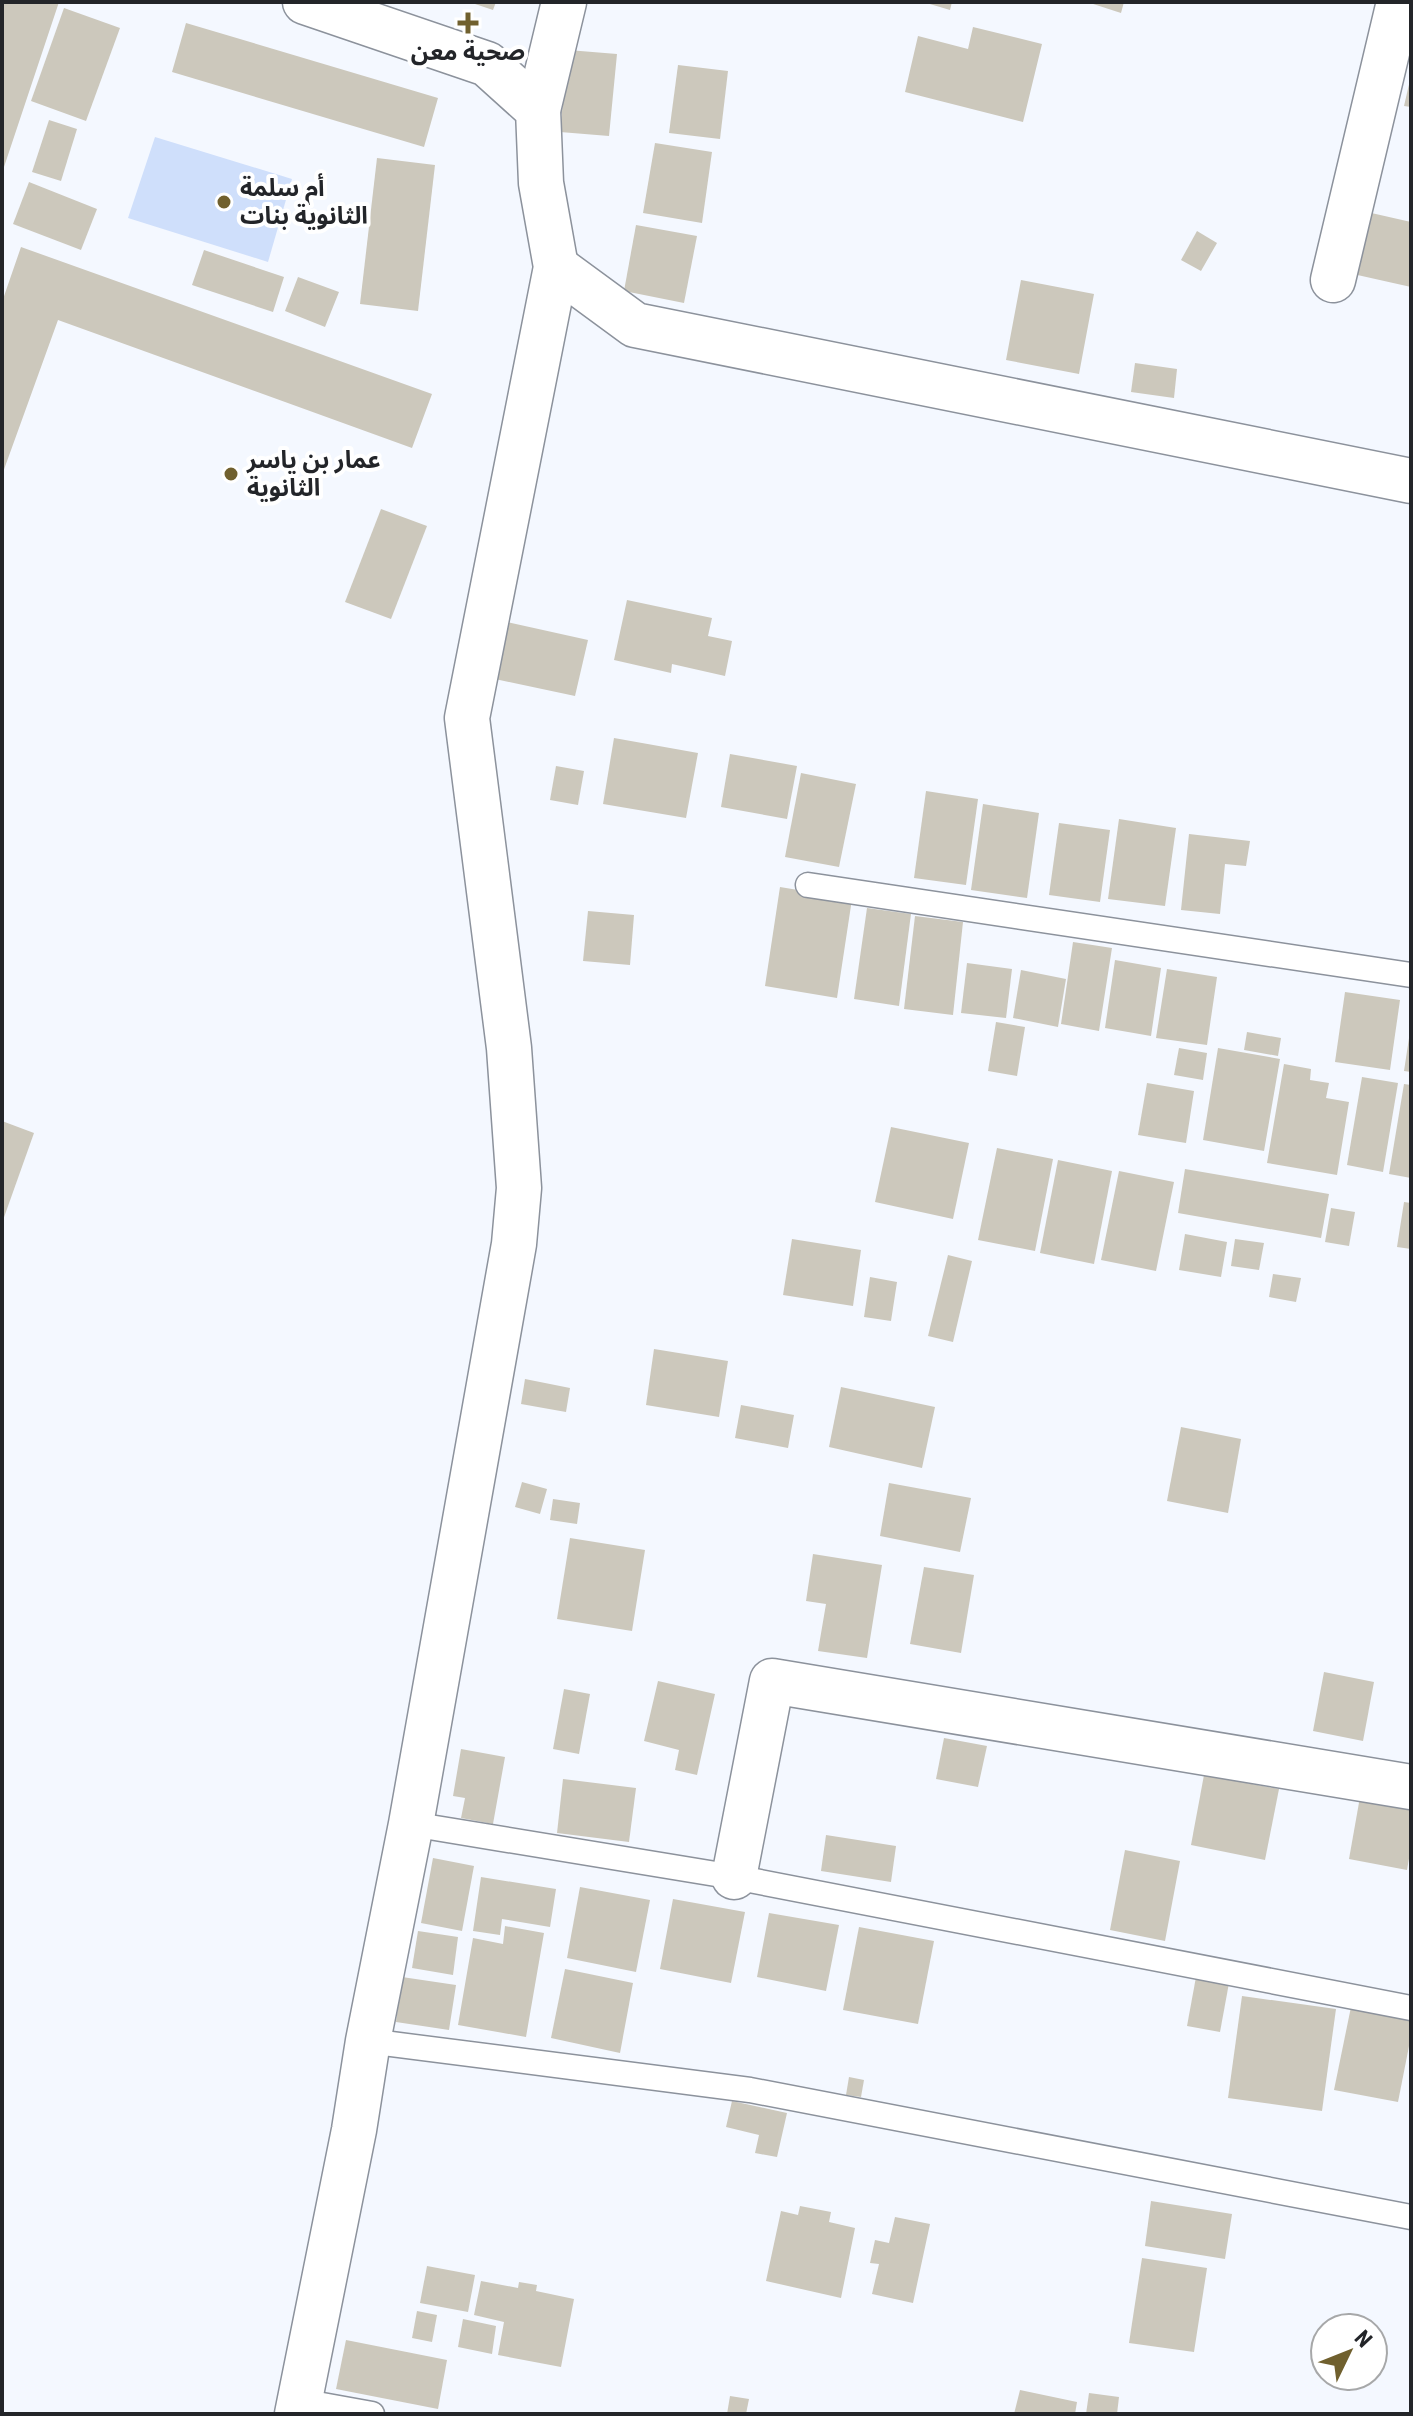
<svg xmlns="http://www.w3.org/2000/svg" width="1413" height="2416" font-family="'Roboto Condensed','Noto Sans Arabic',sans-serif">
<style>
.green{fill:#cfdffb}
.building{fill:#ccc8bc}
.lines{fill:none;stroke-linecap:round;stroke-linejoin:round}
.lane-casing{stroke:#8c929c;stroke-width:27}
.street-casing{stroke:#8c929c;stroke-width:47}
.lane{stroke:#fff;stroke-width:24}
.street{stroke:#fff;stroke-width:44}
.poi-dot{fill:#70602e;stroke:#fff;stroke-width:3}
.labels{text-anchor:middle;stroke-width:8;stroke-linejoin:round;paint-order:stroke}
.poi-label{font-size:24px;font-weight:bold;fill:#232529;stroke:#fff;text-anchor:start}
</style>
<rect width="100%" height="100%" fill="#f4f8ff"/>
<polygon class="green" points="155,137 292,179 268,262 128,218"/>
<g class="building">
<polygon points="2,2 59,2 3,170 2,169"/>
<polygon points="469,2 496,2 493,10"/>
<polygon points="923,2 952,2 950,10"/>
<polygon points="1087,2 1124,2 1121,13"/>
<polygon points="64,8 120,28 86,121 31,101"/>
<polygon points="186,23 438,98 424,147 172,72"/>
<polygon points="973,27 1042,44 1023,122 905,92 918,36 968,49"/>
<polygon points="568,50 617,54 609,136 560,132"/>
<polygon points="678,65 728,71 720,139 669,133"/>
<polygon points="1410,80 1411,80 1411,107 1404,106"/>
<polygon points="49,120 77,129 61,181 32,172"/>
<polygon points="655,143 712,152 702,223 643,213"/>
<polygon points="377,158 435,165 418,311 360,304"/>
<polygon points="29,182 97,209 81,250 13,224"/>
<polygon points="1367,212 1411,222 1411,287 1353,274"/>
<polygon points="636,225 697,236 684,303 624,291"/>
<polygon points="1197,231 1217,243 1201,271 1181,260"/>
<polygon points="21,247 432,394 412,448 58,320 2,475 2,302"/>
<polygon points="204,250 284,277 273,312 192,285"/>
<polygon points="298,277 339,292 325,327 285,311"/>
<polygon points="1021,280 1094,294 1079,374 1006,360"/>
<polygon points="1135,363 1177,369 1174,398 1131,392"/>
<polygon points="381,509 427,526 391,619 345,602"/>
<polygon points="627,600 712,618 708,636 732,641 725,676 672,664 671,673 614,660"/>
<polygon points="493,619 588,640 575,696 481,676"/>
<polygon points="614,738 698,753 686,818 603,804"/>
<polygon points="730,754 797,766 787,819 721,807"/>
<polygon points="556,766 584,771 578,805 550,800"/>
<polygon points="801,773 856,784 839,867 785,857"/>
<polygon points="926,791 978,799 966,885 914,878"/>
<polygon points="983,804 1039,813 1027,898 971,890"/>
<polygon points="1119,819 1176,828 1165,906 1108,899"/>
<polygon points="1059,823 1110,830 1100,902 1049,895"/>
<polygon points="1189,834 1250,841 1246,866 1225,864 1220,914 1181,910"/>
<polygon points="780,887 852,899 837,998 765,986"/>
<polygon points="867,908 911,914 899,1006 854,999"/>
<polygon points="588,911 634,915 630,965 583,961"/>
<polygon points="915,916 963,922 953,1015 904,1009"/>
<polygon points="1073,942 1112,948 1099,1031 1061,1024"/>
<polygon points="1115,960 1161,968 1151,1036 1105,1028"/>
<polygon points="967,963 1012,969 1006,1018 961,1013"/>
<polygon points="1167,969 1217,977 1207,1045 1156,1038"/>
<polygon points="1021,970 1066,979 1058,1027 1013,1018"/>
<polygon points="1345,992 1400,1000 1390,1070 1335,1062"/>
<polygon points="996,1022 1025,1027 1017,1076 988,1071"/>
<polygon points="1247,1032 1281,1038 1278,1056 1244,1050"/>
<polygon points="1409,1038 1411,1038 1411,1072 1404,1071"/>
<polygon points="1179,1048 1207,1053 1203,1080 1174,1075"/>
<polygon points="1218,1048 1280,1059 1264,1151 1203,1140"/>
<polygon points="1284,1064 1311,1069 1310,1080 1329,1083 1326,1098 1349,1102 1337,1175 1267,1163"/>
<polygon points="1362,1077 1398,1083 1383,1172 1347,1165"/>
<polygon points="1147,1083 1194,1091 1186,1143 1138,1135"/>
<polygon points="1404,1084 1411,1085 1411,1178 1389,1174"/>
<polygon points="2,1121 34,1133 2,1223"/>
<polygon points="891,1127 969,1143 953,1219 875,1202"/>
<polygon points="997,1148 1053,1159 1035,1251 978,1240"/>
<polygon points="1058,1160 1112,1171 1094,1264 1040,1253"/>
<polygon points="1185,1169 1329,1194 1321,1238 1178,1213"/>
<polygon points="1119,1171 1174,1182 1156,1271 1101,1260"/>
<polygon points="1404,1202 1411,1203 1411,1249 1397,1247"/>
<polygon points="1331,1208 1355,1212 1349,1246 1325,1242"/>
<polygon points="1185,1234 1227,1242 1221,1277 1179,1270"/>
<polygon points="792,1239 861,1250 853,1306 783,1295"/>
<polygon points="1235,1239 1264,1243 1259,1270 1231,1266"/>
<polygon points="948,1255 972,1261 953,1342 928,1336"/>
<polygon points="1273,1274 1301,1278 1296,1302 1269,1297"/>
<polygon points="870,1277 897,1282 891,1321 864,1317"/>
<polygon points="654,1349 728,1361 719,1417 646,1405"/>
<polygon points="525,1379 570,1388 566,1412 521,1404"/>
<polygon points="841,1387 935,1407 922,1468 829,1447"/>
<polygon points="741,1405 794,1415 788,1448 735,1438"/>
<polygon points="1181,1427 1241,1439 1228,1513 1167,1501"/>
<polygon points="522,1482 547,1489 540,1514 515,1507"/>
<polygon points="889,1483 971,1498 960,1552 880,1536"/>
<polygon points="553,1499 580,1503 577,1524 550,1520"/>
<polygon points="570,1538 645,1550 632,1631 557,1619"/>
<polygon points="813,1554 882,1565 867,1658 818,1651 826,1604 806,1601"/>
<polygon points="924,1567 974,1575 961,1653 910,1644"/>
<polygon points="1324,1672 1374,1682 1363,1741 1313,1731"/>
<polygon points="658,1681 715,1694 697,1775 675,1770 679,1750 644,1741"/>
<polygon points="564,1689 590,1694 579,1754 553,1749"/>
<polygon points="944,1738 987,1746 978,1787 936,1779"/>
<polygon points="461,1749 505,1757 493,1824 461,1818 465,1798 453,1796"/>
<polygon points="1204,1775 1279,1789 1265,1860 1191,1845"/>
<polygon points="563,1779 636,1788 629,1842 557,1833"/>
<polygon points="1360,1797 1411,1807 1411,1847 1407,1870 1349,1859"/>
<polygon points="826,1835 896,1846 891,1882 821,1871"/>
<polygon points="1125,1850 1180,1861 1165,1941 1110,1930"/>
<polygon points="433,1858 474,1866 462,1931 421,1923"/>
<polygon points="481,1877 556,1889 550,1927 502,1919 500,1935 473,1931"/>
<polygon points="580,1887 650,1900 636,1972 567,1958"/>
<polygon points="673,1899 745,1912 731,1983 660,1969"/>
<polygon points="769,1913 839,1925 826,1991 757,1977"/>
<polygon points="505,1926 544,1933 526,2037 458,2025 473,1938 503,1944"/>
<polygon points="859,1927 934,1941 918,2024 843,2010"/>
<polygon points="418,1931 458,1937 453,1975 412,1968"/>
<polygon points="565,1969 633,1983 620,2053 551,2038"/>
<polygon points="402,1977 456,1985 449,2030 396,2022"/>
<polygon points="1196,1977 1229,1983 1220,2032 1187,2026"/>
<polygon points="1242,1996 1336,2009 1322,2111 1228,2098"/>
<polygon points="1352,2002 1411,2014 1411,2036 1398,2102 1334,2090"/>
<polygon points="849,2077 864,2080 861,2097 846,2095"/>
<polygon points="732,2101 787,2113 777,2157 755,2153 759,2135 726,2127"/>
<polygon points="1151,2201 1232,2214 1225,2259 1145,2246"/>
<polygon points="800,2206 831,2212 829,2222 855,2228 841,2298 766,2281 781,2211 798,2215"/>
<polygon points="895,2217 930,2224 913,2303 872,2294 879,2264 870,2263 875,2240 889,2243"/>
<polygon points="1142,2258 1207,2268 1194,2352 1129,2343"/>
<polygon points="427,2266 475,2275 468,2312 420,2303"/>
<polygon points="481,2281 518,2288 519,2282 537,2285 536,2291 574,2299 561,2367 498,2355 504,2322 474,2315"/>
<polygon points="417,2311 437,2315 432,2342 412,2338"/>
<polygon points="463,2319 496,2326 492,2354 458,2347"/>
<polygon points="346,2340 447,2360 438,2409 336,2389"/>
<polygon points="1020,2390 1077,2402 1075,2414 1014,2414"/>
<polygon points="1089,2393 1119,2397 1117,2414 1086,2414"/>
<polygon points="730,2396 749,2399 746,2414 727,2414"/>
</g>
<g class="lines">
<g class="lane-casing">
<g id="lane">
<polyline points="808,885 1411,975"/>
<polyline points="411,1824 734,1877 1411,2008"/>
<polyline points="368,2041 750,2090 1411,2217"/>
<polyline points="300,2401 372,2414"/>
</g>
</g>
<g class="street-casing">
<g id="street">
<polyline points="538,110 564,2"/>
<polyline points="556,267 635,325 1411,481"/>
<polyline points="1333,280 1399,2"/>
<polyline points="734,1877 772,1681 1411,1787"/>
<polyline points="297,2414 354,2130 368,2041 411,1824 514,1244 519,1188 509,1048 467,718 556,267 541,183 538,110 487,64 305,2"/>
</g>
</g>
<use href="#lane" class="lane"/>
<use href="#street" class="street"/>
</g>
<g class="poi-dot">
<path d="M464 11h8v8h8v8h-8v8h-8v-8h-8v-8h8z"/>
<circle cx="224" cy="202" r="8"/>
<circle cx="231" cy="474" r="8"/>
</g>
<g class="labels">
<g class="poi-label">
<text x="468" y="60" text-anchor="middle">صحية معن</text>
<text x="240" y="196">أم سلمة<tspan x="240" dy="28">الثانوية بنات</tspan></text>
<text x="247" y="468">عمار بن ياسر<tspan x="247" dy="28">الثانوية</tspan></text>
</g>
</g>
<rect width="1413" height="2416" fill="none" stroke="#232529" stroke-width="8"/>
<g transform="translate(1349 2352) rotate(47)"><circle r="38" fill="#ffffff" stroke="#a7a8a9" stroke-width="2"/>
<path d="M0-6L14 30L0 20L-14 30Z" fill="#70602e"/>
<text y="-12" font-size="22" font-weight="bold" text-anchor="middle" fill="#232529">N</text>
</g>
</svg>
